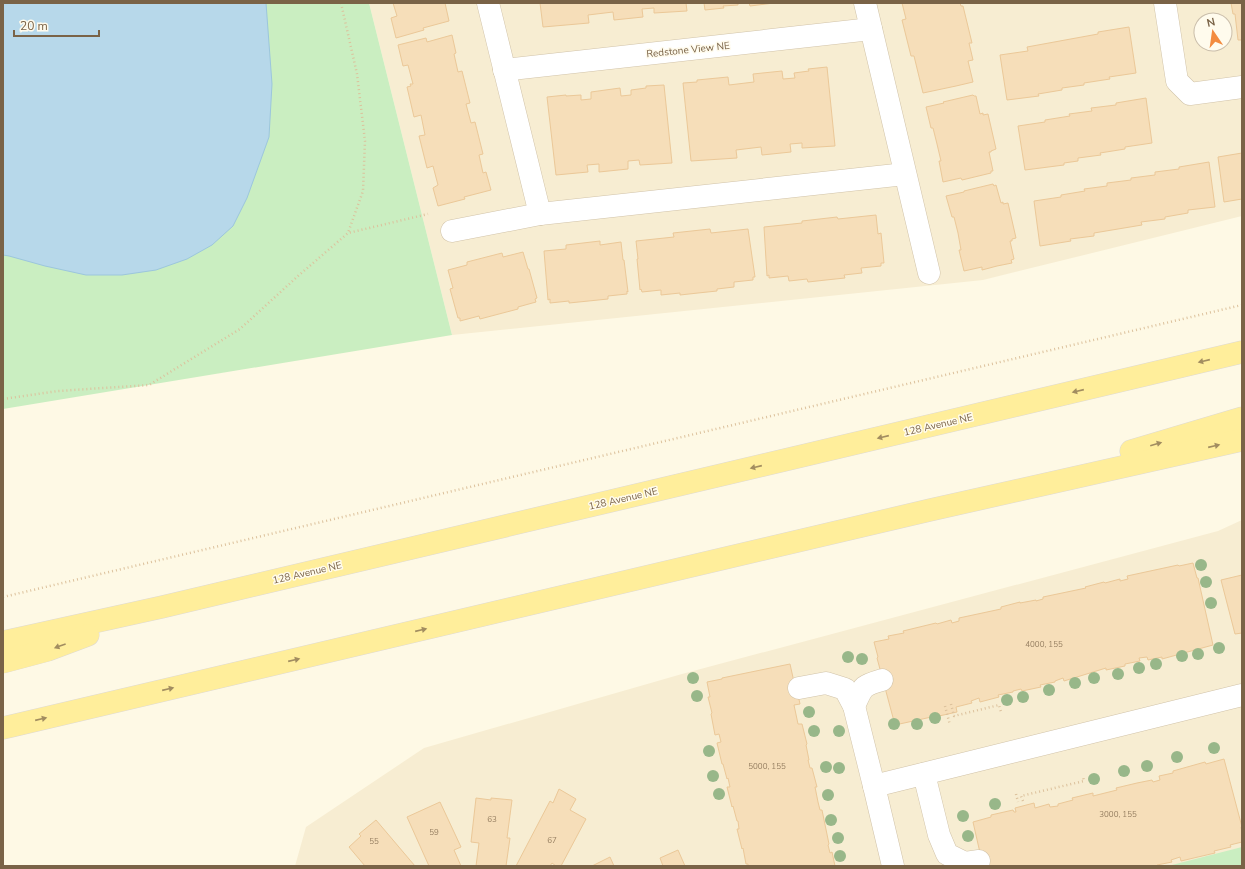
<svg xmlns="http://www.w3.org/2000/svg" width="1245" height="869" font-family="'Nunito Sans',sans-serif">
<style>
.residential{fill:#f7edd2;fill-rule:evenodd}
.green{fill:#caeec1}
.water{fill:#b7d8ea;stroke:#9cc6dd}
.building{fill:#f6deb9;stroke:#ebc898}
.lines{fill:none;stroke-linecap:round;stroke-linejoin:round}
.minor-casing{stroke:#d1c3a9;stroke-width:23}
.major-casing{stroke:#dfdad3;stroke-width:23}
.path{stroke:#dcc19c;stroke-width:2.5;stroke-dasharray:1 3;stroke-linecap:butt}
.minor{stroke:#fff;stroke-width:22}
.major{stroke:#ffee9b;stroke-width:22}
.tree{fill:#98b789}
.oneway{fill:#a28d60}
.labels{text-anchor:middle;stroke-width:3;stroke-linejoin:round;paint-order:stroke}
.number-label{font-size:8px;fill:#998264}
.street-label{font-size:10px;fill:#7a6347;stroke:#fffbed}
</style>
<rect width="100%" height="100%" fill="#fef9e5"/>
<g class="residential">
<path d="M369,3H1242V216L983,280L452,335ZM1201,20H1225V44H1201Z"/>
<polygon points="1242,520 1242,866 295,866 306,827 424,748 682,674 1218,531"/>
</g>
<g class="green">
<polygon points="3,3 369,3 452,335 3,409"/>
<polygon points="1242,847 1242,866 1168,866"/>
</g>
<polygon class="water" points="3,3 266,3 272,84 269,137 247,198 233,226 212,245 187,259 156,270 122,275 86,275 45,266 9,256 3,255"/>
<g class="building">
<polygon points="393,3 445,3 449,21 423,28 424,30 396,38 391,18 397,16"/>
<polygon points="540,3 686,3 687,11 654,13 654,8 642,9 643,17 614,20 613,12 588,15 589,23 543,27"/>
<polygon points="704,3 738,3 738,5 723,6 724,8 705,10"/>
<polygon points="749,3 774,3 750,6"/>
<polygon points="902,3 960,3 961,6 963,6 972,43 969,43 973,60 968,61 973,82 956,86 923,93 914,56 911,56 902,20 906,19"/>
<polygon points="1231,3 1242,3 1242,40 1238,40 1235,14 1233,14"/>
<polygon points="1129,27 1136,73 1109,77 1110,79 1084,83 1084,85 1062,88 1062,90 1038,94 1039,96 1007,100 1000,55 1028,51 1027,47 1098,34 1098,32"/>
<polygon points="452,35 456,53 454,54 458,72 462,71 470,103 466,104 471,123 475,122 483,154 479,155 483,173 486,172 491,190 464,197 465,199 438,206 433,188 438,185 433,166 427,168 419,136 425,135 421,115 414,117 407,87 411,86 410,84 413,84 408,65 403,66 398,45 426,38 427,42"/>
<polygon points="827,67 835,146 802,148 802,143 790,144 791,152 762,155 761,147 736,150 737,158 691,161 683,83 697,82 697,80 728,77 729,85 754,82 753,74 782,71 783,79 795,78 794,73 809,71 808,69"/>
<polygon points="664,85 672,163 640,165 639,160 628,161 628,169 599,172 599,164 587,165 588,172 556,175 547,97 566,95 566,96 581,95 581,100 591,99 591,92 620,88 621,96 631,95 631,90 646,88 646,86"/>
<polygon points="973,95 974,96 976,96 980,114 983,113 983,115 988,114 996,149 991,151 991,152 989,152 993,171 991,171 991,173 962,180 961,178 943,182 939,161 941,161 937,144 933,128 931,128 926,107 944,103 943,102"/>
<polygon points="1146,98 1152,143 1125,147 1125,149 1100,153 1101,155 1078,158 1078,161 1064,163 1064,165 1025,170 1018,126 1045,122 1045,120 1070,116 1069,114 1092,111 1091,108 1116,105 1116,103"/>
<polygon points="1242,153 1242,199 1224,202 1218,157"/>
<polygon points="1209,162 1215,207 1188,210 1188,213 1165,217 1165,219 1141,222 1142,225 1094,233 1094,236 1070,239 1071,241 1040,246 1034,201 1061,197 1061,195 1085,191 1084,189 1107,186 1107,183 1131,180 1131,178 1155,175 1155,172 1179,169 1179,167"/>
<polygon points="993,184 994,186 996,185 1001,203 1003,202 1003,204 1008,203 1016,238 1012,239 1012,241 1010,241 1014,259 1011,260 1012,263 997,266 982,270 982,267 964,271 959,250 961,250 958,233 954,217 952,217 946,196 964,192 964,191"/>
<polygon points="876,215 878,234 881,233 884,263 881,263 881,266 861,268 862,273 844,275 845,278 826,280 808,282 807,279 789,281 788,276 769,278 769,275 767,276 764,227 802,223 802,221 837,217 838,219"/>
<polygon points="710,229 711,233 748,229 755,277 753,277 753,280 734,282 734,287 717,289 717,291 698,293 680,295 680,293 661,295 661,290 642,292 641,289 640,290 637,259 638,259 636,241 674,237 673,233"/>
<polygon points="600,241 600,245 621,242 623,260 624,260 628,292 627,291 627,294 608,296 608,299 569,303 569,301 550,303 550,299 548,300 544,251 566,249 566,245"/>
<polygon points="523,252 528,269 529,269 537,298 535,299 536,302 518,307 518,309 480,319 479,316 460,321 460,318 458,318 450,289 453,288 448,270 467,265 467,262 502,253 503,257"/>
<polygon points="1193,563 1197,578 1198,578 1213,645 1162,659 1162,657 1148,660 1147,657 1139,658 1140,661 1125,664 1125,666 1106,670 1106,668 1064,681 1063,678 1055,681 1055,682 1040,685 1041,687 1022,691 1021,689 1013,691 1013,692 998,695 999,697 980,702 979,698 971,701 972,703 956,707 957,712 939,716 938,713 935,714 936,716 895,725 877,658 878,657 874,642 889,639 888,636 904,633 903,631 936,623 937,624 951,620 952,623 959,621 959,618 1001,609 1001,607 1020,602 1020,603 1036,600 1036,601 1043,599 1043,597 1086,588 1085,587 1104,582 1105,583 1120,579 1120,581 1128,579 1127,576 1178,565 1179,566"/>
<polygon points="1242,575 1242,633 1235,634 1221,580"/>
<polygon points="790,664 794,682 795,681 800,704 794,705 798,724 802,724 807,744 806,745 809,760 808,760 810,768 812,768 817,787 815,787 818,802 820,810 822,810 829,844 828,845 830,853 832,852 835,866 748,866 748,864 746,864 743,848 742,849 737,829 739,829 738,821 737,821 733,806 732,807 727,787 730,787 728,778 727,779 723,764 722,764 717,743 721,742 719,734 715,735 711,714 712,713 708,697 710,697 707,682 722,679 722,678"/>
<polygon points="1224,759 1242,827 1241,827 1242,833 1242,842 1230,845 1231,847 1214,851 1215,853 1181,861 1180,857 1171,860 1172,862 1157,865 1157,866 983,866 973,822 991,817 991,815 1013,810 1014,812 1016,812 1015,808 1034,803 1035,808 1049,804 1050,807 1058,806 1058,804 1073,800 1072,798 1093,793 1093,796 1117,790 1116,788 1137,783 1152,780 1153,782 1160,780 1159,776 1173,773 1173,771 1205,762 1206,764"/>
<polygon points="559,789 576,799 570,810 586,819 561,866 556,866 552,863 550,866 516,866 550,801 553,803"/>
<polygon points="476,798 491,800 491,798 512,800 507,838 510,838 506,866 476,866 479,843 471,842"/>
<polygon points="440,802 461,847 454,850 461,866 429,866 407,817"/>
<polygon points="376,820 415,866 365,866 349,847 361,836 359,834"/>
<polygon points="678,850 685,866 663,866 660,858"/>
<polygon points="610,857 614,866 592,866"/>
</g>
<g class="lines">
<g class="minor-casing">
<g id="minor">
<polyline points="488,3 540,214"/>
<polyline points="865,3 929,273"/>
<polyline points="1165,3 1177,81 1190,94 1242,87"/>
<polyline points="504,70 871,29"/>
<polyline points="452,231 540,214 905,174"/>
<polyline points="799,688 826,683 845,689 854,706 874,786"/>
<path d="M854,706C863,687 861,686 882,680"/>
<polyline points="924,774 939,835 947,854 965,863 979,861"/>
<polyline points="893,866 874,786 1242,695"/>
</g>
</g>
<g class="major-casing">
<g id="major">
<polyline points="1131,451 1242,418"/>
<polyline points="3,642 162,607 1242,352"/>
<polyline points="3,662 48,650 88,635"/>
<polyline points="3,728 930,510 1242,440"/>
</g>
</g>
<g class="path">
<polyline points="341,3 357,74 365,141 363,191 348,233"/>
<polyline points="3,399 58,391 149,385 240,329 298,276 348,233 428,214"/>
<polyline points="3,597 1242,305"/>
<polyline points="951,704 954,716 999,705 1001,712"/>
<polyline points="945,706 950,725"/>
<polyline points="1016,794 1018,802"/>
<polyline points="1023,801 1021,796 1084,781 1083,777"/>
</g>
<use href="#minor" class="minor"/>
<use href="#major" class="major"/>
</g>
<g class="tree">
<circle cx="1201" cy="565" r="6"/>
<circle cx="1206" cy="582" r="6"/>
<circle cx="1211" cy="603" r="6"/>
<circle cx="1219" cy="648" r="6"/>
<circle cx="1198" cy="654" r="6"/>
<circle cx="1182" cy="656" r="6"/>
<circle cx="848" cy="657" r="6"/>
<circle cx="862" cy="659" r="6"/>
<circle cx="1156" cy="664" r="6"/>
<circle cx="1139" cy="668" r="6"/>
<circle cx="1118" cy="674" r="6"/>
<circle cx="693" cy="678" r="6"/>
<circle cx="1094" cy="678" r="6"/>
<circle cx="1075" cy="683" r="6"/>
<circle cx="1049" cy="690" r="6"/>
<circle cx="697" cy="696" r="6"/>
<circle cx="1023" cy="697" r="6"/>
<circle cx="1007" cy="700" r="6"/>
<circle cx="809" cy="712" r="6"/>
<circle cx="935" cy="718" r="6"/>
<circle cx="894" cy="724" r="6"/>
<circle cx="917" cy="724" r="6"/>
<circle cx="814" cy="731" r="6"/>
<circle cx="839" cy="731" r="6"/>
<circle cx="1214" cy="748" r="6"/>
<circle cx="709" cy="751" r="6"/>
<circle cx="1177" cy="757" r="6"/>
<circle cx="1147" cy="766" r="6"/>
<circle cx="826" cy="767" r="6"/>
<circle cx="839" cy="768" r="6"/>
<circle cx="1124" cy="771" r="6"/>
<circle cx="713" cy="776" r="6"/>
<circle cx="1094" cy="779" r="6"/>
<circle cx="719" cy="794" r="6"/>
<circle cx="828" cy="795" r="6"/>
<circle cx="995" cy="804" r="6"/>
<circle cx="963" cy="816" r="6"/>
<circle cx="831" cy="820" r="6"/>
<circle cx="968" cy="836" r="6"/>
<circle cx="838" cy="838" r="6"/>
<circle cx="840" cy="856" r="6"/>
</g>
<defs><path id="oneway-solid" d="M-6-.8H1V-3.2L6.5 0L1 3.2V.8H-6Z"/></defs>
<g class="oneway">
<use href="#oneway-solid" transform="translate(1204 361) rotate(167)"/>
<use href="#oneway-solid" transform="translate(1078 391) rotate(167)"/>
<use href="#oneway-solid" transform="translate(883 437) rotate(167)"/>
<use href="#oneway-solid" transform="translate(1156 444) rotate(-16)"/>
<use href="#oneway-solid" transform="translate(1214 446) rotate(-13)"/>
<use href="#oneway-solid" transform="translate(756 467) rotate(167)"/>
<use href="#oneway-solid" transform="translate(421 630) rotate(-13)"/>
<use href="#oneway-solid" transform="translate(60 646) rotate(160)"/>
<use href="#oneway-solid" transform="translate(294 660) rotate(-13)"/>
<use href="#oneway-solid" transform="translate(168 689) rotate(-13)"/>
<use href="#oneway-solid" transform="translate(41 719) rotate(-13)"/>
</g>
<g class="labels">
<g class="number-label">
<text x="1044" y="647">4000, 155</text>
<text x="767" y="769">5000, 155</text>
<text x="1118" y="817">3000, 155</text>
<text x="492" y="822">63</text>
<text x="434" y="835">59</text>
<text x="552" y="843">67</text>
<text x="374" y="844">55</text>
</g>
<g class="street-label">
<text transform="translate(688 49) rotate(-6)" y="4">Redstone View NE</text>
<text transform="translate(938 424) rotate(-13)" y="4">128 Avenue NE</text>
<text transform="translate(623 498) rotate(-13)" y="4">128 Avenue NE</text>
<text transform="translate(307 572) rotate(-13)" y="4">128 Avenue NE</text>
</g>
</g>
<rect width="1245" height="869" fill="none" stroke="#7a6347" stroke-width="8"/>
<g transform="translate(1213 32) rotate(347)"><circle r="19" fill="#fffbed" stroke="#cabeab"/>
<path d="M0-3L7 15L0 10L-7 15Z" fill="#f38b3e"/>
<text y="-6" font-size="11" font-weight="bold" text-anchor="middle" fill="#7a6347">N</text>
</g>
<path d="M14 30v6h85v-6" fill="none" stroke="#7a6347" stroke-width="2"/>
<text x="20" y="30" font-size="12" fill="#7a6347" stroke="#fffbed" stroke-width="3" paint-order="stroke">20 m</text>
</svg>
